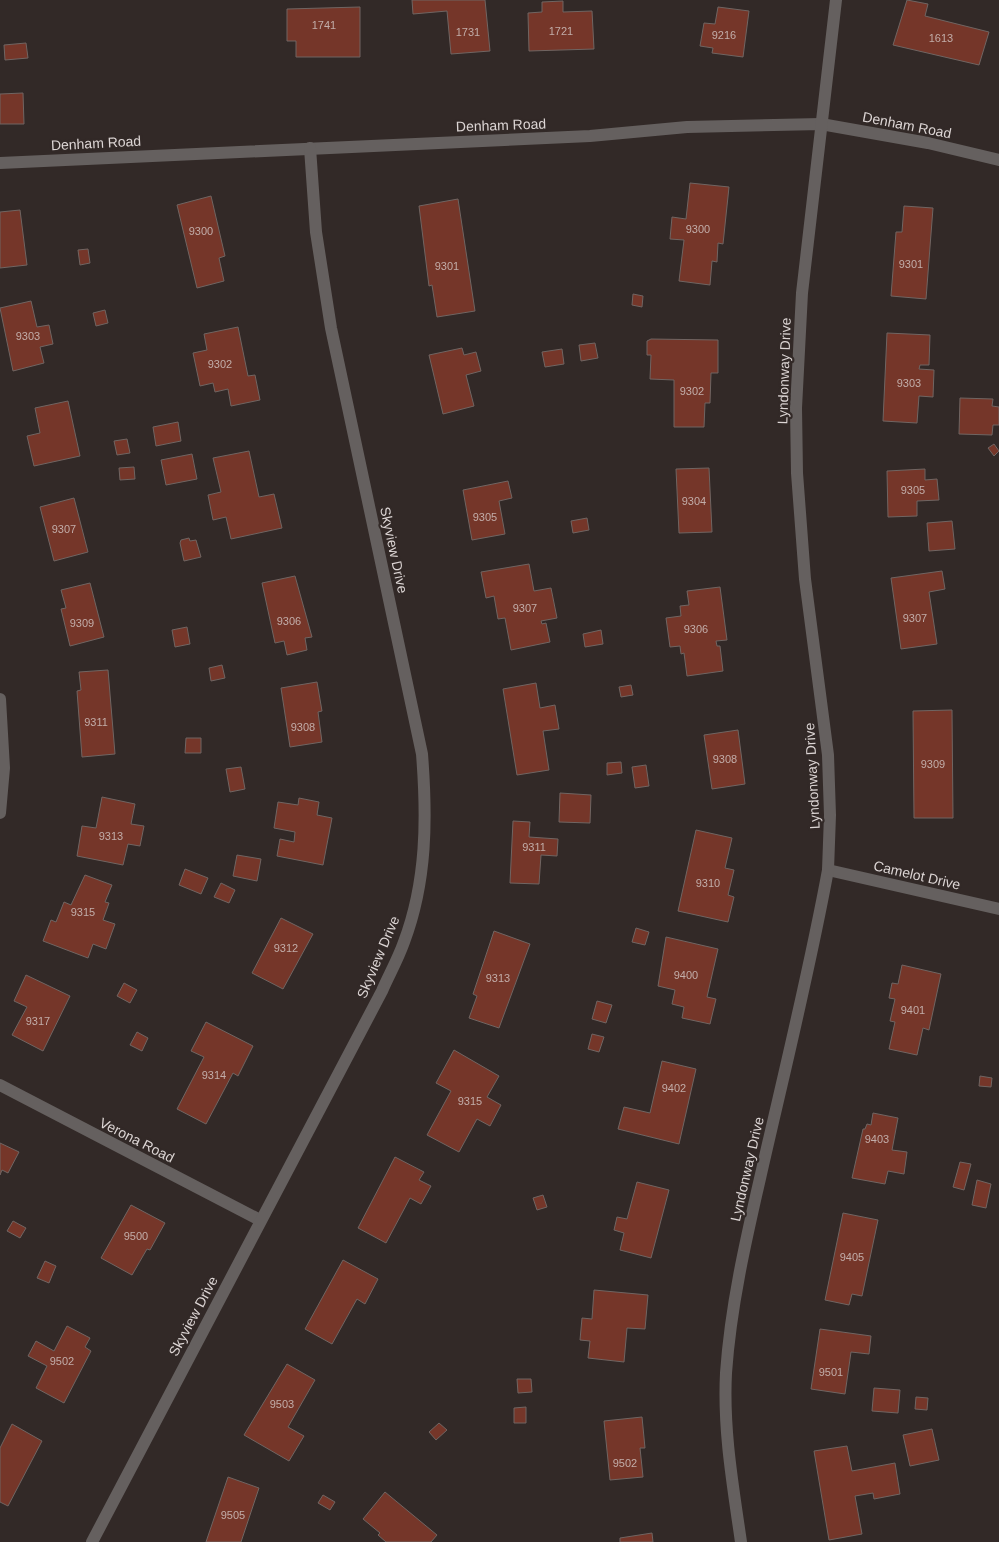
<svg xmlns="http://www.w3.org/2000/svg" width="999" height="1542" font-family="Arial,sans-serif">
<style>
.building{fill:#753629;stroke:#706562}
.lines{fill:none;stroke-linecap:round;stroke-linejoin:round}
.street{stroke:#65605f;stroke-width:12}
.labels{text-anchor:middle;stroke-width:4.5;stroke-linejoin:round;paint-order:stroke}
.number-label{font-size:11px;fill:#c2ada9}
.street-label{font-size:14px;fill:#dcd5d4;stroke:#322927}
</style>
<rect width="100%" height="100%" fill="#322927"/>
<g class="building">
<polygon points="412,0 485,0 490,51 451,54 447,11 413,14"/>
<polygon points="907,0 928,4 925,16 989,32 979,65 893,45"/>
<polygon points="563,1 563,12 592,11 594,49 529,51 528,13 542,12 542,2"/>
<polygon points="360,7 360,57 296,57 296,41 287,41 287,9"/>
<polygon points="718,7 749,11 743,57 712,53 713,48 700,46 704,23 715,24"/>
<polygon points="26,43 28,58 5,60 4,45"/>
<polygon points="23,93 24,124 0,124 0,94"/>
<polygon points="690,183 729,187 723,244 718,243 717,262 712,261 710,285 679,281 684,240 670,239 672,217 686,219"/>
<polygon points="211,196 225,256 219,258 224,281 197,288 177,205"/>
<polygon points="458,199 475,311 437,317 432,285 429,286 419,206"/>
<polygon points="904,206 933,208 926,299 891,296 896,232 902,232"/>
<polygon points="20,210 27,265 0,268 0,212"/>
<polygon points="88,249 90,263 80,265 78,250"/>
<polygon points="633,294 643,296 642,307 632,305"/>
<polygon points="31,301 37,327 49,325 53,344 40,347 44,363 13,371 0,308"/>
<polygon points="105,310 108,323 96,326 93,313"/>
<polygon points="238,327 248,376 255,375 260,400 231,406 228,389 215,392 213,383 200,386 193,353 207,350 204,334"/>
<polygon points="887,333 930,335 929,365 920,365 919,369 934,370 933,397 919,396 917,423 883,421"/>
<polygon points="651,339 718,340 718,373 711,373 710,403 705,403 704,427 674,427 674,380 650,379 651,355 647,355 647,341"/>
<polygon points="595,343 598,358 581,361 579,345"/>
<polygon points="462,348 464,355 476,352 481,371 466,375 474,406 443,414 429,355"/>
<polygon points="562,349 564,364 545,367 542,352"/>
<polygon points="960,398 993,399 992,406 999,407 999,425 993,425 992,435 959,434"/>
<polygon points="68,401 80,456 34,466 27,436 40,433 35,408"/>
<polygon points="178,422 181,441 156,446 153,427"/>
<polygon points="127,439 130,453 117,455 114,441"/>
<polygon points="994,444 999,451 994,456 988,448"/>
<polygon points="249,451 259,497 274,494 282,528 231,539 226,517 213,520 208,495 221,492 213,458"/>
<polygon points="192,454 197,479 166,485 161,460"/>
<polygon points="134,467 135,479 120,480 119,468"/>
<polygon points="709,468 712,532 679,533 676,469"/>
<polygon points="925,469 925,480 937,479 939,500 917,501 917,516 888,517 887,471"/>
<polygon points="508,481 512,498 499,501 505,534 472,540 463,490"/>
<polygon points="74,498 88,552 54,561 40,507"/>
<polygon points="587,518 589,530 573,533 571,521"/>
<polygon points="952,521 955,549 929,551 927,523"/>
<polygon points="189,538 190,541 196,540 201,557 184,561 180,543 181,540"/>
<polygon points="529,564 534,591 551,588 557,618 541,621 542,624 546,623 550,642 511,650 505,618 498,619 494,596 486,598 481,572"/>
<polygon points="942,571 945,589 929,592 937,644 901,649 891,578"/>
<polygon points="295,576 312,637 305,638 307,650 287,655 284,641 275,643 262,583"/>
<polygon points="90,583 104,637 70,646 61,609 66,608 61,590"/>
<polygon points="720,587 727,640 716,641 717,646 720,646 723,671 687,676 684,653 681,654 680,646 670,647 666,618 681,616 680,606 689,605 687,591"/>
<polygon points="187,627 190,644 175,647 172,630"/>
<polygon points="601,630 603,644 585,647 583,634"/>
<polygon points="222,665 225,678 211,681 209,668"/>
<polygon points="108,670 115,754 82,757 77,691 81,690 79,672"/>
<polygon points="317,682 322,711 318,712 322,742 290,747 281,688"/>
<polygon points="536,683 540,708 555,705 559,729 543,731 549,770 517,775 503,689"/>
<polygon points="631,685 633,695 621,697 619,687"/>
<polygon points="952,710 953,818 914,818 913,711"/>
<polygon points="738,730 745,784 712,789 704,735"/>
<polygon points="186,738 201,738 201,753 185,753"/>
<polygon points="621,762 622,773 607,775 607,763"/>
<polygon points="646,765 649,786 635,788 632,767"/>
<polygon points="241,767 245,789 230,792 226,769"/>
<polygon points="560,793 591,795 590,823 559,822"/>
<polygon points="102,797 135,804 131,824 144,826 140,846 128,844 123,865 77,856 82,826 96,828"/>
<polygon points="299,798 319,802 317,815 332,818 323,865 277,856 280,839 294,842 295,832 274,828 278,802 298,805"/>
<polygon points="513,821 530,822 529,837 558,839 557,856 541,855 539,884 510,883"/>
<polygon points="696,830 732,838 725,868 734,870 728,895 734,897 728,922 678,911"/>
<polygon points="237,855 261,859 257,881 233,876"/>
<polygon points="185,869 208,878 201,894 179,885"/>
<polygon points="85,875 112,885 105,902 109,903 103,920 115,924 106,949 93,944 88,958 43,941 51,920 56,922 64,902 71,905"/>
<polygon points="221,883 235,890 229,903 214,897"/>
<polygon points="281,918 313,934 283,989 252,973"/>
<polygon points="636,928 649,932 645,945 632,942"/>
<polygon points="494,931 530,944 499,1028 469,1018 477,996 473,994"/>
<polygon points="666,937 718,949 707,997 716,999 710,1024 682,1018 684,1007 672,1004 675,990 658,986"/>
<polygon points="902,965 941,974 929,1030 923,1028 917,1055 889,1049 895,1022 890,1021 895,999 889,998 892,983 898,984"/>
<polygon points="26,975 70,996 43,1051 12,1035 27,1007 14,1001"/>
<polygon points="124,983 137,990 130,1003 117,996"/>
<polygon points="597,1001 612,1005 606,1023 592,1019"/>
<polygon points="206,1022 253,1046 238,1076 233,1073 206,1124 177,1109 204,1057 191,1051"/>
<polygon points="137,1032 148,1038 142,1051 130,1045"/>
<polygon points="592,1034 604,1037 599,1052 588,1049"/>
<polygon points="454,1050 499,1076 487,1097 501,1105 490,1126 477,1119 459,1152 427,1135 451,1091 436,1083"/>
<polygon points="662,1061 696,1069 679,1144 618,1129 624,1107 650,1113"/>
<polygon points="980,1076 992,1078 991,1087 979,1086"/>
<polygon points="873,1113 898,1118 892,1150 907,1152 904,1174 888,1171 885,1184 852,1178 863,1129 865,1129 867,1124 871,1125"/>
<polygon points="0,1143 19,1152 8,1173 2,1170 0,1175"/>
<polygon points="395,1157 424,1172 419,1180 431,1186 421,1204 410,1198 386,1243 358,1228"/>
<polygon points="960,1162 971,1164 964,1190 953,1187"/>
<polygon points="977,1180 991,1184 986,1208 972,1205"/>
<polygon points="637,1182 669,1190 651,1258 620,1250 624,1233 614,1230 617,1217 627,1219"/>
<polygon points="543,1195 547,1207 537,1210 533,1198"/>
<polygon points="131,1205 165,1223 150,1250 147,1249 132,1275 101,1258"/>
<polygon points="843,1213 878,1220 862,1296 852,1294 849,1305 825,1300"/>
<polygon points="13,1221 26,1228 20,1238 7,1231"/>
<polygon points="343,1260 378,1279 365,1304 357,1299 332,1344 305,1329"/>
<polygon points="45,1261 56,1266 49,1283 37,1278"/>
<polygon points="594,1290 648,1295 645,1329 627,1328 624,1362 588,1358 590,1341 580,1340 582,1318 592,1319"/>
<polygon points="67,1326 90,1338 85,1347 91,1351 64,1403 36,1388 47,1366 28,1356 36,1341 54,1351"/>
<polygon points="820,1329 871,1336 869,1354 851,1352 845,1394 811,1389"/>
<polygon points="287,1364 315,1380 288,1427 304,1436 289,1461 244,1435"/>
<polygon points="517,1379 531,1379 532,1392 518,1393"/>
<polygon points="874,1388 900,1390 898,1413 872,1411"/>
<polygon points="916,1397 928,1398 927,1410 915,1409"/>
<polygon points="526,1407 526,1423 514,1423 514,1408"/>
<polygon points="642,1417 645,1448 640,1448 643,1477 610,1480 604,1421"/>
<polygon points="439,1423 447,1430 436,1440 429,1432"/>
<polygon points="12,1424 42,1441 8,1506 0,1502 0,1448"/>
<polygon points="932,1429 939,1460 910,1466 903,1435"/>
<polygon points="847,1446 852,1471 895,1463 900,1494 874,1499 873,1493 855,1496 862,1534 829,1540 814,1451"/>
<polygon points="228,1477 259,1488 241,1542 206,1542"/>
<polygon points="385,1492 437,1535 431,1542 386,1542 378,1535 380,1533 363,1519"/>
<polygon points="323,1495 335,1502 330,1510 318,1503"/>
<polygon points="652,1533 653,1542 620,1542 620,1538"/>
</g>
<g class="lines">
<g class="street">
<polyline points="0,163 590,136 687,127 821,124 928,143 999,160"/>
<polyline points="0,699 4,768 0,813"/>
<polyline points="828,870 999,909"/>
<polyline points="0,1085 260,1220"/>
<path d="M92,1542L382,991C389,975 398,959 404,942C427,881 427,818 422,754L331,328L316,232L310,148"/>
<path d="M741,1542C733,1486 723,1430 726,1373C731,1301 748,1231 764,1161C786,1065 810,968 828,870L830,815L828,755L805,579L797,473L796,408L802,293L836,0"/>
</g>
</g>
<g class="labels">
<g class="number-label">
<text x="324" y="29">1741</text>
<text x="561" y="35">1721</text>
<text x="468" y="36">1731</text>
<text x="724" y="39">9216</text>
<text x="941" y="42">1613</text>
<text x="698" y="233">9300</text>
<text x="201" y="235">9300</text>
<text x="911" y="268">9301</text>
<text x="447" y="270">9301</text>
<text x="28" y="340">9303</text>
<text x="220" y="368">9302</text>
<text x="909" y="387">9303</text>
<text x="692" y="395">9302</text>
<text x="913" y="494">9305</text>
<text x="694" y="505">9304</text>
<text x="485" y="521">9305</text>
<text x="64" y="533">9307</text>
<text x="525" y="612">9307</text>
<text x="915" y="622">9307</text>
<text x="289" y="625">9306</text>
<text x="82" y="627">9309</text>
<text x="696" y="633">9306</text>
<text x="96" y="726">9311</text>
<text x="303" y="731">9308</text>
<text x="725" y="763">9308</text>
<text x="933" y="768">9309</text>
<text x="111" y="840">9313</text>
<text x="534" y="851">9311</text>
<text x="708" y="887">9310</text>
<text x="83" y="916">9315</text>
<text x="286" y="952">9312</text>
<text x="686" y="979">9400</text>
<text x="498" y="982">9313</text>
<text x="913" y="1014">9401</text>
<text x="38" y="1025">9317</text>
<text x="214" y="1079">9314</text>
<text x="674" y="1092">9402</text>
<text x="470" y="1105">9315</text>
<text x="877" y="1143">9403</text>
<text x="136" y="1240">9500</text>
<text x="852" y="1261">9405</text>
<text x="62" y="1365">9502</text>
<text x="831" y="1376">9501</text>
<text x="282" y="1408">9503</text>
<text x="625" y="1467">9502</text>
<text x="233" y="1519">9505</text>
</g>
<g class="street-label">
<text transform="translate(501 125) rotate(-2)" y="5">Denham Road</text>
<text transform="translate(907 125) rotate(11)" y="5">Denham Road</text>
<text transform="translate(96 143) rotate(-3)" y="5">Denham Road</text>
<text transform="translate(784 371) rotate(-88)" y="5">Lyndonway Drive</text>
<text transform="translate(394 550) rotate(78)" y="5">Skyview Drive</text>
<text transform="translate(812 776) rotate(-93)" y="5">Lyndonway Drive</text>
<text transform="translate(917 875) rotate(13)" y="5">Camelot Drive</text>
<text transform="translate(378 957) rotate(-67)" y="5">Skyview Drive</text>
<text transform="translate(137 1140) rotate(27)" y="5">Verona Road</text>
<text transform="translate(747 1169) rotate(-77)" y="5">Lyndonway Drive</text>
<text transform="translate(193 1316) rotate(-62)" y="5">Skyview Drive</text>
</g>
</g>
</svg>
